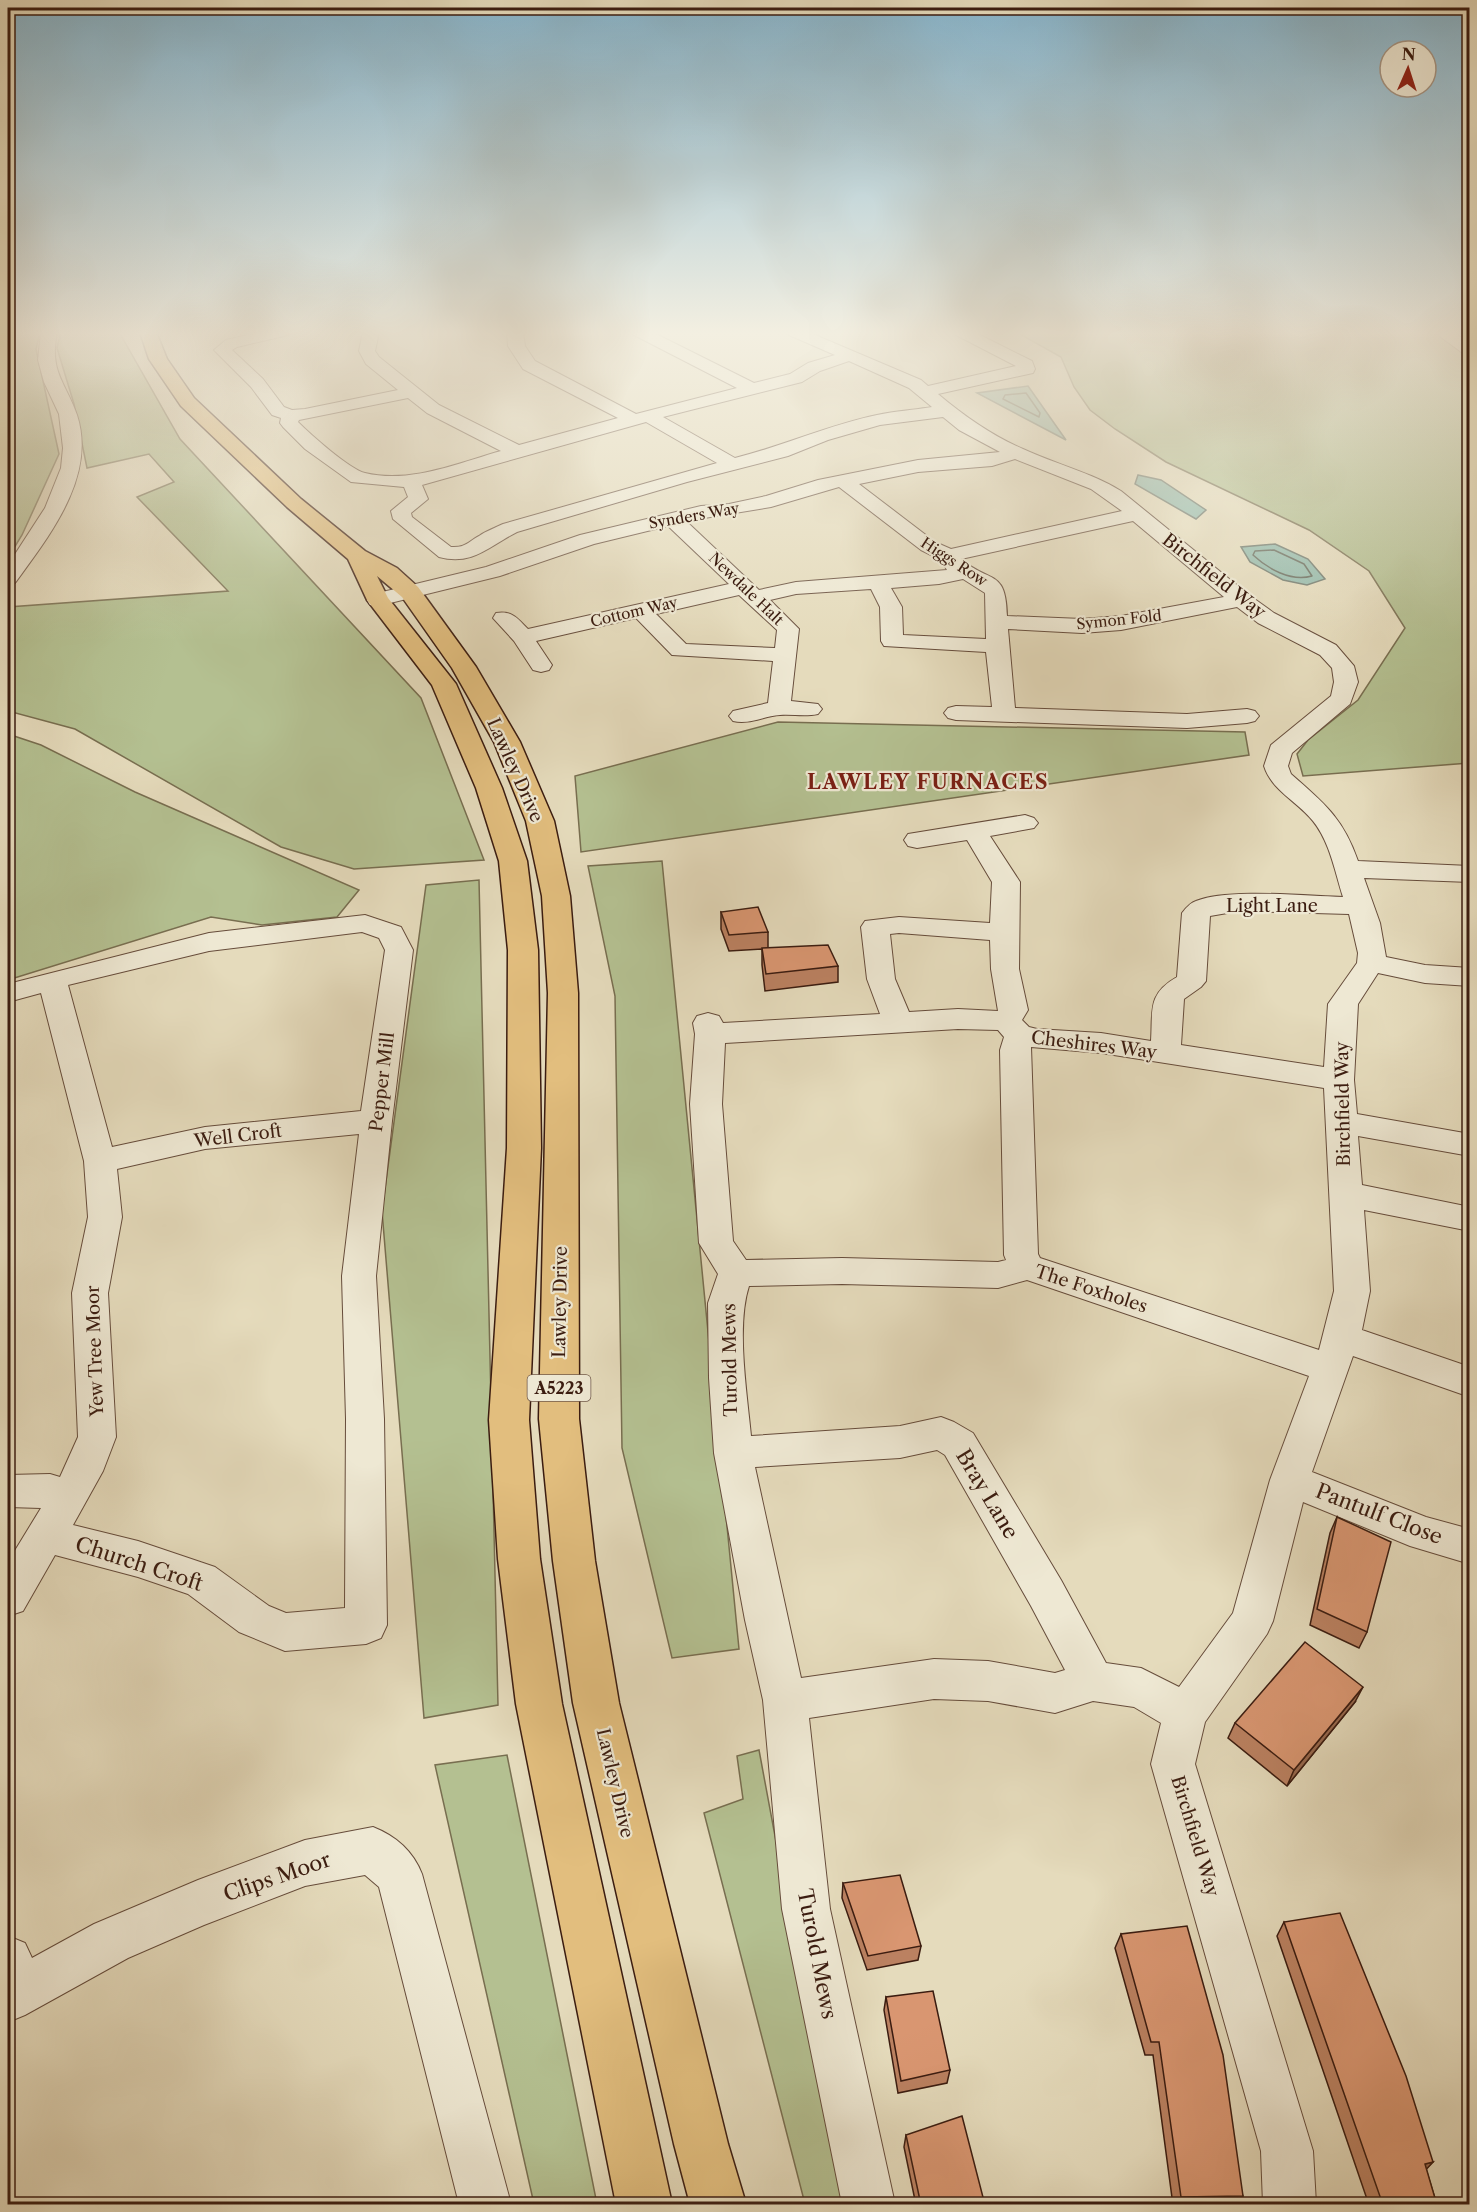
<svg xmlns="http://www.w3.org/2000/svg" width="1477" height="2212" font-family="'Libre Caslon Text',serif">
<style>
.green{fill:#b4c091;stroke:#786e50;stroke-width:1.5}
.water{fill:#96bbac;stroke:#727b6e;stroke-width:1.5}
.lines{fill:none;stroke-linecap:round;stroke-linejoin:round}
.shore{stroke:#686c5e;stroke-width:1.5}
.street-casing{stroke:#664c3b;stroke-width:2}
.primary-casing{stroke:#3b1c10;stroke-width:3}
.street{fill:#eee8d3;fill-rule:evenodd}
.primary{fill:#e2be7e;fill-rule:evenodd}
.wall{fill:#bb8161;stroke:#3b1c10;stroke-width:1.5}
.shaded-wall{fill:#98694f;stroke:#3b1c10;stroke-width:1.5}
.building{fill:#d99671;stroke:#3b1c10;stroke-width:1.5}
.labels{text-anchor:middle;stroke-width:4.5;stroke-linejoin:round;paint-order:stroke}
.far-street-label{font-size:15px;fill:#3b1c10;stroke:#eee8d3}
.shield{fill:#eee8d3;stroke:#71594a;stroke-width:1.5}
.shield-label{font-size:16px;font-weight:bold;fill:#3b1c10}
.street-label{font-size:18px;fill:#3b1c10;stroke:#eee8d3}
.far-district-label{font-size:20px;font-weight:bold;letter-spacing:1.5px;fill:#7a1f14;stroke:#eee8d3}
.near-street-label{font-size:21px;fill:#3b1c10;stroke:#eee8d3}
</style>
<rect width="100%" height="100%" fill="#e5dbbc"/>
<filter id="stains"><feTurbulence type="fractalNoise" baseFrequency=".00333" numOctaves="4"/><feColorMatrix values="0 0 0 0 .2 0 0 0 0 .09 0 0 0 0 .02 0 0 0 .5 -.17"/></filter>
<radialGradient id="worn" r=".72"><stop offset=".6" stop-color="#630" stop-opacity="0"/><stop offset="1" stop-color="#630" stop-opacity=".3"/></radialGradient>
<g class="green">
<polygon points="8,332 40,332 36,349 59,454 22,535 8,558"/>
<polygon points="61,332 119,332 180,439 421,698 484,860 354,869 281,847 75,729 8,711 8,607 228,591 137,497 174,482 149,454 87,468 74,404 57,348"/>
<polygon points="1016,332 1434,332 1469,356 1469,763 1303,776 1297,754 1308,740 1358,700 1405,628 1369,571 1309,530 1166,462 1115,429 1090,410 1074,387 1061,357"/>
<polygon points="778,722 1245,732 1249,755 581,852 575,776"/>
<polygon points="8,734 41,745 135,792 359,890 337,917 262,925 211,917 8,980"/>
<polygon points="662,861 739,1649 672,1658 622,1448 615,996 588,866"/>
<polygon points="479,880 498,1705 424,1718 382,1211 426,885"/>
<polygon points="759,1750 833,2148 847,2204 805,2204 704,1813 743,1799 737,1756"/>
<polygon points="507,1755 597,2204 534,2204 435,1765"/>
</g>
<g class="water">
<polygon points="1028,386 1066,440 977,393"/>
<polygon points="1138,475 1161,480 1206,510 1196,519 1135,484"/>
<polygon points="1275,544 1308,559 1325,579 1307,585 1283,580 1250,562 1241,547"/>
</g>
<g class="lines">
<g class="shore">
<polygon points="1026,393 1040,413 1039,417 1003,399 1005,395"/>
<path d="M1274,550L1304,564L1312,576C1291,582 1268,569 1253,555L1255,551Z"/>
</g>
<g class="street-casing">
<g id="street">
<path d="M41,332H57C49,372 65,381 77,415C97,477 49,536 15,583L8,585V565L45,508L61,468L63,448L59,414L44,382L38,360Z"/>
<path d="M261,332H290L288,335L237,347L232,350L263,379L284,407L292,410L305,409L398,390L366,364L359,351L363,332H379L375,351L379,357L439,405L519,445L618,418L523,369L508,346L507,332H523L525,346L535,361L636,414L737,388L634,335L632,332H652L754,383L790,374L808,363L835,355L789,335L787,332H808L921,380L928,386L1016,366L956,335L954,332H974L1032,361L1035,369L1033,373L938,394C964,416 991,435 1023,449C1055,464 1090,472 1121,491L1249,595L1274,613L1336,645L1354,666L1358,682L1350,704L1292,753L1288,766L1291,774C1325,804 1343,818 1358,861L1470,866V882L1364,878L1380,923L1386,957L1425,965L1470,968V986L1425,983L1378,973L1358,1004L1354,1080L1357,1114L1470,1134V1156L1358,1136L1362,1185L1470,1207V1231L1364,1210L1370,1291L1362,1330L1470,1367V1397L1353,1356L1312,1472L1426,1517L1470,1529V1564L1410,1546L1303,1502L1273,1621L1267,1634L1205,1722L1195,1764L1313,2151L1316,2204H1263L1261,2151L1151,1764L1161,1723L1134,1707L1093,1701L1055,1713L988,1701L934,1699L809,1718L830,1909L895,2204H842L782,1909L763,1700L745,1620L714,1453L709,1378L708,1303L718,1274L699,1243L690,1104L695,1034L693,1023L697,1016L708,1013L719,1016L723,1023L880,1014L867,979L861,927L865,921L899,917L990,923L992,882L967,840L917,848L908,846L904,840L908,834L1025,815L1034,818L1038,823L1034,828L990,836L1020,882L1019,969L1028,1010L1022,1020L1029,1027L1037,1029L1101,1033L1151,1041C1153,1010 1147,994 1177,977L1182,913C1186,908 1190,903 1196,901C1227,888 1307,896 1343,897C1335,872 1330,842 1313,821C1297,801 1272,791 1264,766L1271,745L1331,696L1334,682L1332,668L1320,655L1258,623L1237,607L1121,630L1082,633L1008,629L1015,708L1187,714L1247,709L1255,711L1259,716L1255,721L1247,723L1187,728L956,720L948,718L944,713L948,708L956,706L992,707L986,652L884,646L881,641L880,607L871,589L796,594L770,600L799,629L791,701L818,704L822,709L818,714C805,717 793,714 780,715C764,716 749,725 733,721L729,716L733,711L768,703L773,661L672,655L636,618L536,641L552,665L549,670L541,672L533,670L514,641L493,618L496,613C512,610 518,619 528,629L729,584L668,526L594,544L500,576L378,606L370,605L367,600L370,595L486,567L580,535L701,506L729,504L766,496L818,480L918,460L1000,452L959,430L943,417L880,425L828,440L788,456L687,482L517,532C489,546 473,566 439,557L393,519L391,511L408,497L404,487L351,482L305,449L283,427L280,423L281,418L272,415L251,387L214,350L226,340ZM849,361L909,388L932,407C914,410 895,411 877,415C829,425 783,446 735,458L663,417L802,382L820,371ZM408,398L427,413L501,451C458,463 410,484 365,473C349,469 310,434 298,422L299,420ZM646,422L717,463L503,524C495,528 486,531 479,536C468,542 465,548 451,547L412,517L411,513L428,499L422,485ZM1015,459L1091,489L1122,511L951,549L935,542L859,484L918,472L992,466ZM839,487L921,550L941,560L947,570L796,582L759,590L686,521L771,507ZM1133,521L1224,597L1121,616L1082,619L1007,616C1006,568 990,584 961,559ZM963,579L985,593L986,639L903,635L902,607L891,588L939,584ZM739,595L777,630L775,648L686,644L656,614ZM1239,911L1349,914L1358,953L1357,963L1328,1004L1324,1067L1181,1045L1184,999L1201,987L1206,981L1210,916ZM899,933L990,940L991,969L998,1011L958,1009L909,1012L895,979L890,934ZM958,1029L998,1030L1004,1037L1000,1050L1004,1255L1006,1260L998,1262L842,1258L746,1260L733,1241L722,1104L725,1043ZM1031,1047L1101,1053L1324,1088L1334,1291L1319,1350L1040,1258L1038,1254ZM1027,1280L1309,1376L1270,1480L1233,1613L1179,1687L1141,1668L1106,1663L1061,1580L973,1433L954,1422L941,1417L900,1426L751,1436C747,1393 736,1326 749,1286L842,1284L998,1288ZM937,1450L945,1455L1031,1606L1065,1670L1055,1673L988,1661L934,1659L801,1678L755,1467L900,1458Z"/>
<polygon points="1434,332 1452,332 1470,343 1470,356 1464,354"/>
<path d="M365,915L401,927L413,950L392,1121L376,1276L384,1419L387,1625L381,1638L366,1644L285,1651L239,1632L188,1594L138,1577L55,1555L23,1611L8,1616V1562L41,1508L8,1507V1475L50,1474L60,1477L78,1437L72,1293L88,1217L84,1161L41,993L8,1002V984L209,933ZM362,932L379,938L385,950L361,1111L205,1127L112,1147L68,985L209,951ZM359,1134L342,1276L346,1419L345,1608L286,1613L269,1606L215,1567L138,1541L73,1525L103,1471L116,1437L108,1293L122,1217L117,1169L205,1149Z"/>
<path d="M373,1827C396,1836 413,1851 422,1874L511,2204H459L379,1887L365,1875L305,1886L204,1925L128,1958L25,2015L8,2022V1936L25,1943L32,1958L94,1924L198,1880L305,1840Z"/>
</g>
</g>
<g class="primary-casing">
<polygon id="primary" points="140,332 156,332 167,359 194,398 301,499 365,551 397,568 418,587 476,667 520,742 554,821 570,896 578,993 579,1419 595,1561 619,1703 728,2144 746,2204 690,2204 674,2144 573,1703 553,1561 539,1419 548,993 542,896 526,821 494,742 452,668 402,597 377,576 388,598 456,684 502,788 527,861 538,950 541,1148 529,1420 540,1559 562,1704 672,2204 616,2204 516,1704 498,1559 489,1420 507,1148 508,950 499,861 476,788 432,685 367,600 348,559 287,507 181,406 149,359"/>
</g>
<use href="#street" class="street"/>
<use href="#primary" class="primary"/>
</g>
<g class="wall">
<polygon points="721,912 768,932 768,948 838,966 838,982 765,991 762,965 762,949 729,951 721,929"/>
<polygon points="1337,1517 1367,1632 1359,1648 1310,1625 1330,1533"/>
<polygon points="1355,1702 1287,1786 1228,1738 1235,1723"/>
<polygon points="843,1883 921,1946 918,1960 867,1970 842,1898"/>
<polygon points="1284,1922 1433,2162 1426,2169 1437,2205 1369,2205 1277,1936"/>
<polygon points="1121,1934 1243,2196 1237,2205 1173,2205 1153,2055 1145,2055 1115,1948"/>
<polygon points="886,1997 950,2070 947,2083 898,2093 884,2010"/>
<polygon points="906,2135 985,2205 916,2205 904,2147"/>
</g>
<g class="shaded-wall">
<polygon points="1363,1687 1355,1702 1287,1786 1294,1770"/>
<polygon points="1433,2162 1422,2174 1425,2164"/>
</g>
<g class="building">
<polygon points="758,907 768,932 729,935 721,912"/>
<polygon points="828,945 838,966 766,974 762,948"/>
<polygon points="1337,1517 1391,1542 1367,1632 1317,1609"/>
<polygon points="1305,1642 1363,1687 1294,1770 1235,1723"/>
<polygon points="900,1875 921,1946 868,1956 843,1883"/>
<polygon points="1340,1913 1406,2076 1433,2162 1425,2164 1437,2205 1383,2205 1284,1922"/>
<polygon points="1187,1926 1223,2055 1243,2196 1181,2197 1159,2042 1151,2042 1121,1934"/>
<polygon points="933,1991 950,2070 901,2081 886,1997"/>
<polygon points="962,2116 985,2205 921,2205 906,2135"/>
</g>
<linearGradient id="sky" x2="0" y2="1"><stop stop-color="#87b7d0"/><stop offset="0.52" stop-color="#f3efe1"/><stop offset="1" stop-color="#f3efe1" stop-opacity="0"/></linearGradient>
<rect width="1477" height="641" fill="url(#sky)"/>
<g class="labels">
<g class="far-street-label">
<text transform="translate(694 516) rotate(-10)" y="5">Synders Way</text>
<text transform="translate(954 562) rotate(33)" y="5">Higgs Row</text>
<text transform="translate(746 589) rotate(44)" y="5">Newdale Halt</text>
<text transform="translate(634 612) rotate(-13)" y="5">Cottom Way</text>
<text transform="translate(1119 620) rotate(-6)" y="5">Symon Fold</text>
</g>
<rect class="shield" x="527.5" y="1375" width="63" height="26" rx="4.5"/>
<g class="shield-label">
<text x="559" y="1394">A5223</text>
</g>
<g class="street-label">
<text transform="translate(1214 576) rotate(38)" y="6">Birchfield Way</text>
<text transform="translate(515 770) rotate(66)" y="6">Lawley Drive</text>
<text x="1272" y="912">Light Lane</text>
<text transform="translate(1094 1045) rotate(7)" y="6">Cheshires Way</text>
<text transform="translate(382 1082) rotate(-83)" y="6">Pepper Mill</text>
<text transform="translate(1343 1104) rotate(-91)" y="6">Birchfield Way</text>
<text transform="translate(238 1136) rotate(-7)" y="6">Well Croft</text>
<text transform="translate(1091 1289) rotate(18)" y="6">The Foxholes</text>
<text transform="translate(560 1302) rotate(-89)" y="6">Lawley Drive</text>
<text transform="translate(95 1351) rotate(-92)" y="6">Yew Tree Moor</text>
<text transform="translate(730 1360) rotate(-91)" y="6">Turold Mews</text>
<text transform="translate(615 1783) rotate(77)" y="6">Lawley Drive</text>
<text transform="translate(1195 1836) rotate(73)" y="6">Birchfield Way</text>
</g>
<g class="far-district-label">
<text x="928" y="789">LAWLEY FURNACES</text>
</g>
<g class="near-street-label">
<text transform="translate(987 1494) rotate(59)" y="7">Bray Lane</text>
<text transform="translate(1379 1514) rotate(21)" y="7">Pantulf Close</text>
<text transform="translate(139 1564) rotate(18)" y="7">Church Croft</text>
<text transform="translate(277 1877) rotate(-19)" y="7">Clips Moor</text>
<text transform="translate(817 1954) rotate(79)" y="7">Turold Mews</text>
</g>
</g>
<rect width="1477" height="2212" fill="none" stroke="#e5dbbc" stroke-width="30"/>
<rect x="9" y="9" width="1459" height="2194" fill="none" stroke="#3b1c10" stroke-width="3"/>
<rect x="15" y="15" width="1447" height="2182" fill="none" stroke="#3b1c10" stroke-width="1.5"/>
<g transform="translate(1408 69) rotate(3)"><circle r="28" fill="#eee8d3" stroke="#a69685" stroke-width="1.5"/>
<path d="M0-4.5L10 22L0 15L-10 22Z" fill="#8f2418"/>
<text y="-9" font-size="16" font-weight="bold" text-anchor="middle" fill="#3b1c10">N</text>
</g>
<rect width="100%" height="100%" filter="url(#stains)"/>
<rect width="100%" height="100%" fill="url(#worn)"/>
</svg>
